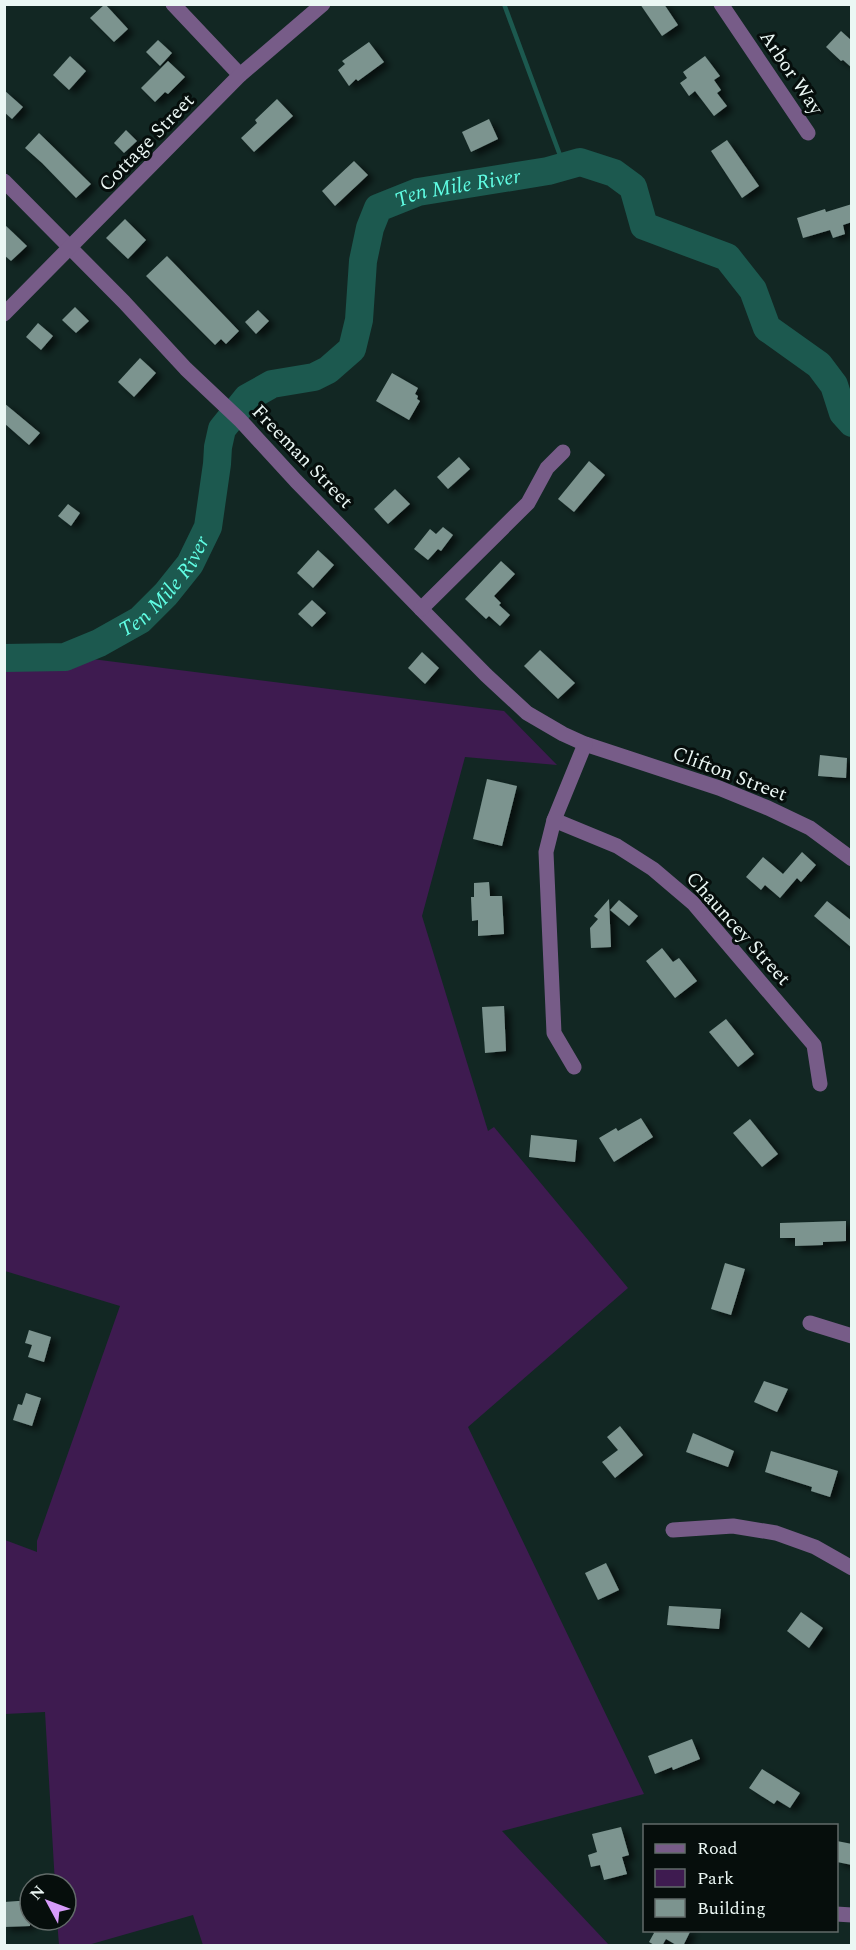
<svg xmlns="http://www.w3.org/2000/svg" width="856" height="1950" font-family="Spectral,serif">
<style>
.green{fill:#3e1b50}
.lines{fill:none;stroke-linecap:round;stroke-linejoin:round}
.stream{stroke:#1c594f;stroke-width:4.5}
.river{stroke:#1c594f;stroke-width:28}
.building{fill:#7c948f;filter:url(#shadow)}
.minor{stroke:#775c88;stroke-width:15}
.labels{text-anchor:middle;stroke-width:6;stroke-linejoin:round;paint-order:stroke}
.street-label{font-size:20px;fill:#ebf7f4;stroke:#060e0c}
.water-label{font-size:21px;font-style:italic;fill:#60fde4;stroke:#060e0c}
</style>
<defs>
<filter id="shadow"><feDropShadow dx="6" dy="4" stdDeviation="3" flood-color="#0009"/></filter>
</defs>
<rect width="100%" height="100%" fill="#122723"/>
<polygon class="green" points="5,648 504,711 557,765 465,757 422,916 488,1131 494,1127 628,1288 468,1427 644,1794 502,1831 609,1945 203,1945 193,1915 88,1945 59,1945 57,1920 66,1920 66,1884 55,1884 45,1712 5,1714 5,1540 37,1552 37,1541 120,1306 5,1271"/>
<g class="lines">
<polyline class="stream" points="504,4 564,166"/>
<path class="river" id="s1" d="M4,658L65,657L99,643L140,620L166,594L190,564L208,527L217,464L218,447L222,429L247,398L272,384L314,377L328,370L352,349L359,320L363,261L370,228L378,208L418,192L548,171L580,162L614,173L633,187L644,226L727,257L753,290L767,328L819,365L834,385L843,413L852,423"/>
</g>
<g class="building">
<polygon points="105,4 128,29 114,42 90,18"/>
<polygon points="640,4 664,4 678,25 662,36"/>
<polygon points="841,31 852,41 852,68 843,60 841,61 826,47"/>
<polygon points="158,40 172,53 160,66 146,52"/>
<polygon points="369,42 384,62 358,81 356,79 349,86 338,70 345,64 342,61"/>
<polygon points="70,56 86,71 69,90 53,75"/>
<polygon points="705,56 720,76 714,80 721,90 717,93 727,106 714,116 695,91 689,96 680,83 687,78 683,72"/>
<polygon points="168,61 185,77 168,94 165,92 155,102 141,88"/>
<polygon points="4,90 23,107 12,119 4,112"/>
<polygon points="277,99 293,116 254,152 241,138 257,123 255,120"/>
<polygon points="489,119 498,139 471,152 462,132"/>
<polygon points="126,130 137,141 124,153 114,143"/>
<polygon points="39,133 91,184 76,198 42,163 25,148"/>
<polygon points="727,140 759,186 742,198 711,151"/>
<polygon points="354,161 368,175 335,206 322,191"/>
<polygon points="852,204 852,222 843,225 845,234 833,238 830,230 803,238 797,218 825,209 826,212"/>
<polygon points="125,219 146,240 128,259 106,238"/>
<polygon points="4,224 27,246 11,261 4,255"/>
<polygon points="167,256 239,331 226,344 221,339 215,345 146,276"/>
<polygon points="75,307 89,321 76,333 62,320"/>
<polygon points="258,310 269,321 256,334 245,322"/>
<polygon points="38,323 53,336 41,350 26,337"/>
<polygon points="140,358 156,373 134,397 118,382"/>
<polygon points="392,373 418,388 415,394 418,396 417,399 420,401 409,420 376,401"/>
<polygon points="4,403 40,433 29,445 4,423"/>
<polygon points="459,457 470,469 448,489 437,477"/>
<polygon points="589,461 605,475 574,512 558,499"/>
<polygon points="395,489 410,504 388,524 374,509"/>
<polygon points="68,504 80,513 71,526 58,516"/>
<polygon points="443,527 453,535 441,551 438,549 428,560 414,549 430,529 436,534"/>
<polygon points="318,550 334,565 313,588 297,573"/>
<polygon points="501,561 515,574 494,596 501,603 499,605 510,615 500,626 489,616 486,619 465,599"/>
<polygon points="312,600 326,613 312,627 298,614"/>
<polygon points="540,650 575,683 558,699 524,666"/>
<polygon points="422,652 439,668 425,684 408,668"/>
<polygon points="820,755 847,758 846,778 818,776"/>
<polygon points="487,779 517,786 502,846 473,839"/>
<polygon points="802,852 816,865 801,882 797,878 780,898 765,885 761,890 746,877 763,857 783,874"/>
<polygon points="489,882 490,896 502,896 504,934 478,936 478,920 472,921 471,897 474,897 474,883"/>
<polygon points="609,899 611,947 591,948 590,928 598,919 594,916"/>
<polygon points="619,900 638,916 629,926 610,910"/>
<polygon points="827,901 852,921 852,948 814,916"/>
<polygon points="662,948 673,962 679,958 697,981 675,998 646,961"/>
<polygon points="504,1006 506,1051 485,1053 482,1007"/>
<polygon points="726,1019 754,1054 738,1067 709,1032"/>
<polygon points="641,1118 653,1137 614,1162 599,1138 616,1128 618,1131"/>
<polygon points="750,1119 778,1154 762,1167 733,1133"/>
<polygon points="531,1135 577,1140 575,1162 529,1157"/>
<polygon points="846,1221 846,1241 823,1242 823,1245 795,1246 795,1238 780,1238 780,1223"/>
<polygon points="725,1263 745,1269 731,1315 711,1309"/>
<polygon points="29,1330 51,1337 44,1362 28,1357 32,1345 25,1343"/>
<polygon points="764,1381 788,1389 777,1412 754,1402"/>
<polygon points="26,1393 41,1398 32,1426 13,1420 18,1404 22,1405"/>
<polygon points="620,1426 643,1455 615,1478 602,1462 618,1450 607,1437"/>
<polygon points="693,1433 734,1451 728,1467 686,1452"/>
<polygon points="771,1451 838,1471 830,1497 811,1491 812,1487 765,1472"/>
<polygon points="606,1563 619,1590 598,1600 585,1573"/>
<polygon points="669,1606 721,1609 719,1629 667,1625"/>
<polygon points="801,1612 823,1628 809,1648 787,1631"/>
<polygon points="692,1739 700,1759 673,1770 672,1767 655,1774 648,1756"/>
<polygon points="762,1769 800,1793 790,1808 777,1800 774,1804 749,1788"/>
<polygon points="621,1827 629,1855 622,1857 627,1874 604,1880 600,1865 591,1867 588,1855 597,1852 592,1834"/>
<polygon points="837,1841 852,1844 852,1865 837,1862"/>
<polygon points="18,1901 30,1901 30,1926 4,1927 4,1902"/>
<polygon points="651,1930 691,1930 683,1946 678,1946 666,1939 662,1946 656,1946 649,1942 654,1933"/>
</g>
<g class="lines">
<g class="minor">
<polyline points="173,4 240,75"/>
<polyline points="721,4 808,133"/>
<polyline points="4,181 124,302 186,369 240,420 296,481 424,612 486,675 527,713 563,734 585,744 719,788 768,808 810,828 852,859"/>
<polyline points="4,314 240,75 323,4"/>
<polyline points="421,609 528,503 547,468 563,452"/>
<polyline points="554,820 617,846 653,869 693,903 814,1045 820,1084"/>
<polyline points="574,1067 554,1033 546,852 554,820 585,744"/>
<polyline points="810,1323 852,1336"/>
<polyline points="673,1530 733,1526 776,1533 815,1547 852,1568"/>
<polyline points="836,1914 852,1915"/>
</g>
</g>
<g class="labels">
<g class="street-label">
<text transform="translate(792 72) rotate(56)" y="7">Arbor Way</text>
<text transform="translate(146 142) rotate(-46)" y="7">Cottage Street</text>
<text transform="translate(303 456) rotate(46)" y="7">Freeman Street</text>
<text transform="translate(730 773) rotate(21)" y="7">Clifton Street</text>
<text transform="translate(739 928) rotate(48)" y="7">Chauncey Street</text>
</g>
<g class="water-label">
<text dy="7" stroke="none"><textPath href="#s1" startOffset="746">Ten Mile River</textPath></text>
<text dy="7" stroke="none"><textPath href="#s1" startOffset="186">Ten Mile River</textPath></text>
</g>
</g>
<rect width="856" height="1950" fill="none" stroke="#ebf7f4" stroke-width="12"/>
<rect x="643" y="1824" width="195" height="108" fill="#060e0c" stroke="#626b69" stroke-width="1.5"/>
<rect x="655" y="1844" width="30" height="9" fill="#775c88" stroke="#626b69" stroke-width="1.5"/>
<text x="697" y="1854" font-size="18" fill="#ebf7f4">Road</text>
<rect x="655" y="1869" width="30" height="18" fill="#3e1b50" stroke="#626b69" stroke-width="1.5"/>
<text x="697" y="1884" font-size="18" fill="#ebf7f4">Park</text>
<rect x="655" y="1899" width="30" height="18" fill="#7c948f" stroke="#626b69" stroke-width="1.5"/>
<text x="697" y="1914" font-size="18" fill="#ebf7f4">Building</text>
<g transform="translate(48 1902) rotate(311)"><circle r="28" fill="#060e0c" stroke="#626b69" stroke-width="1.5"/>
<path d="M0-4.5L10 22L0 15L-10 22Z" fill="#d69bfa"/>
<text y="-9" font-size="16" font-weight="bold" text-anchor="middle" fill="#ebf7f4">N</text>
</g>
</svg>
